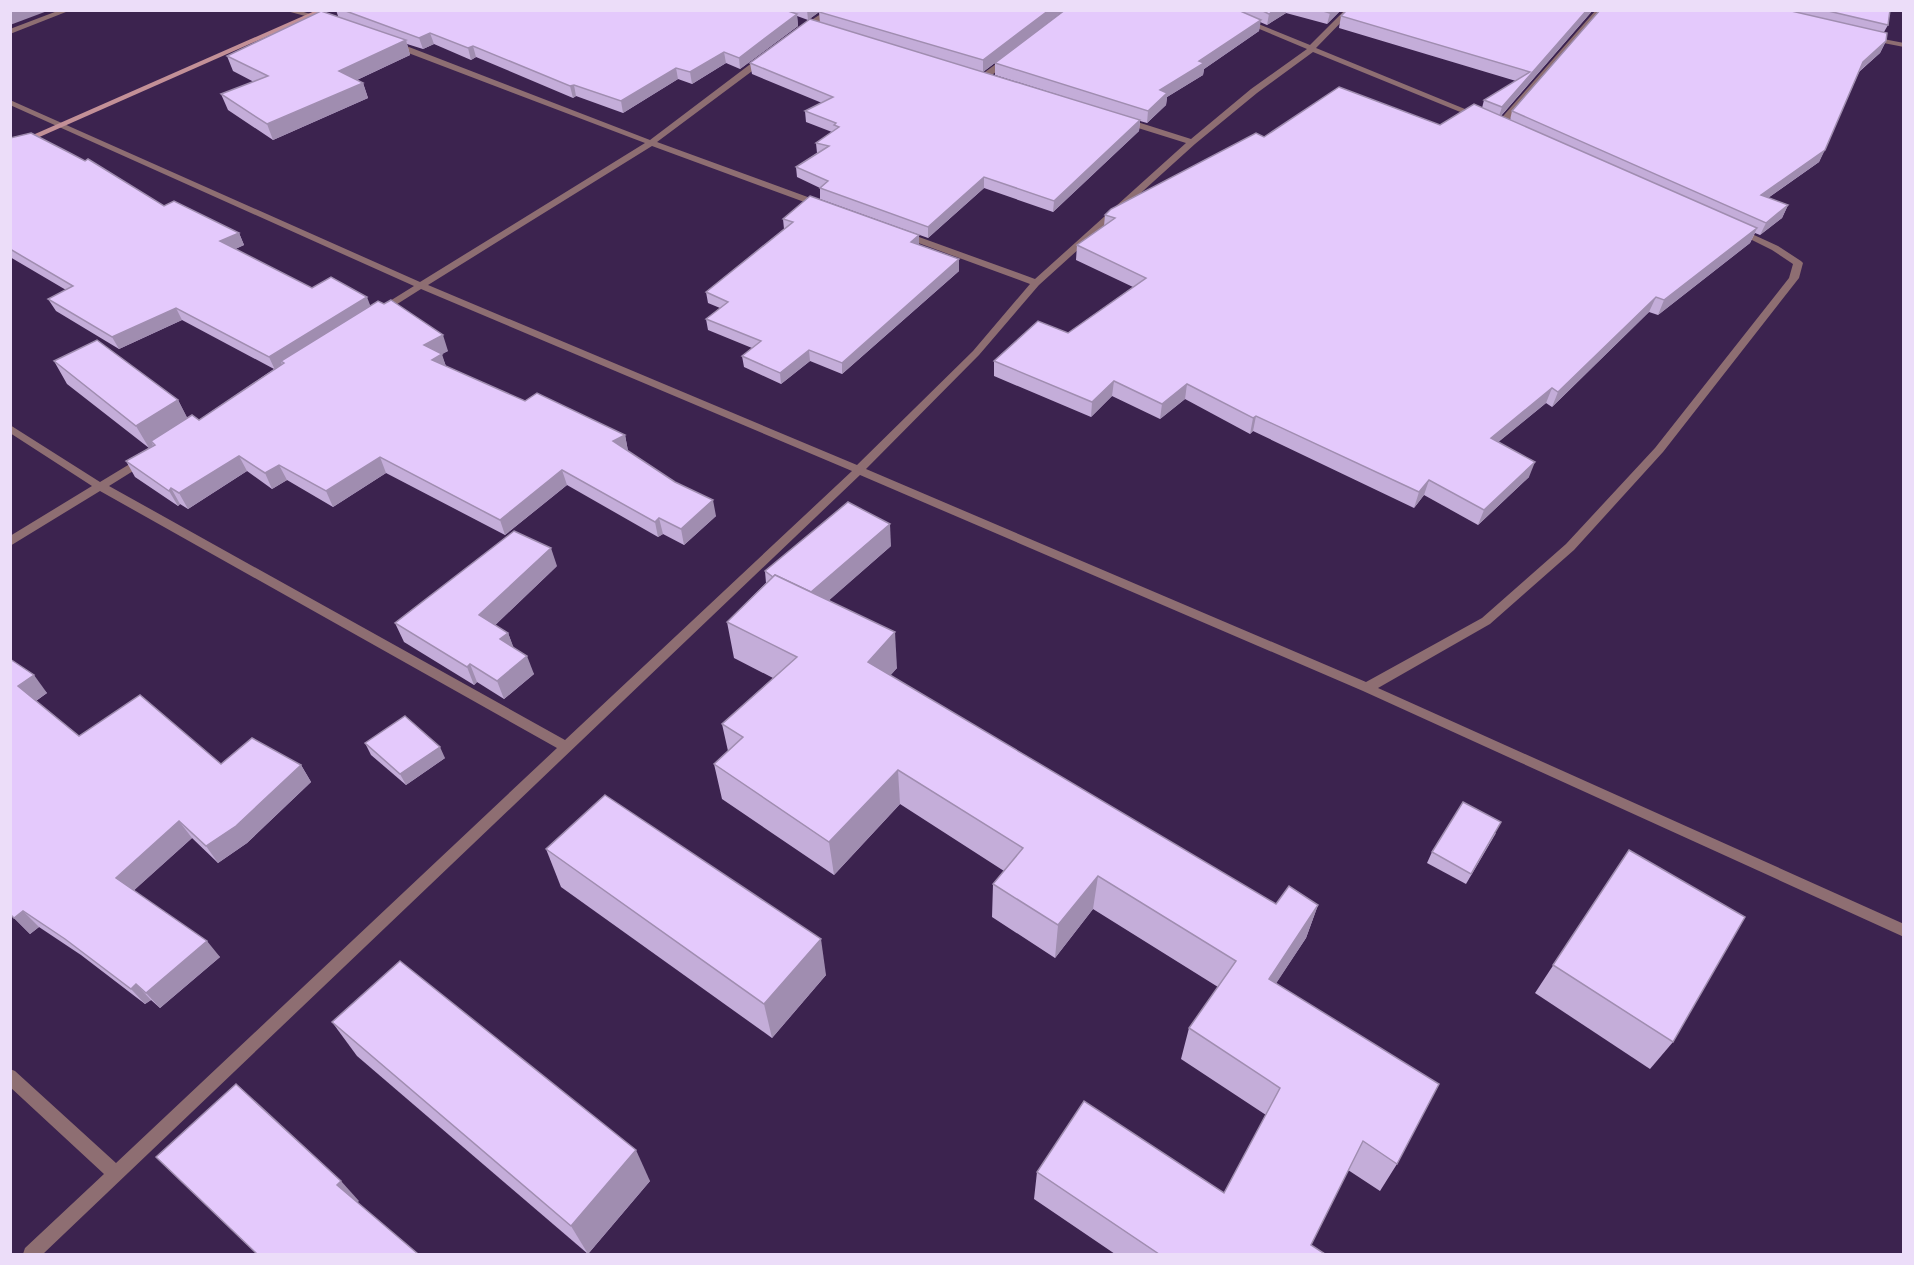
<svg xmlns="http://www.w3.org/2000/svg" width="1914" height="1265" font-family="'Work Sans',sans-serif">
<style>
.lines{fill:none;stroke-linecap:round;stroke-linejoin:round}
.minor{fill:#8e6e72;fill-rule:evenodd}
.secondary{fill:#c39097;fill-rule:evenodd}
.wall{fill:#c4add9}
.shaded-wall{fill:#a08db0}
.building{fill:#e4c9fc;stroke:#a08db0;stroke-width:1.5}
</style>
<rect width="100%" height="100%" fill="#3c234f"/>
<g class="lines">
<g class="minor">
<polygon points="60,10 71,10 10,34 10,29"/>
<polygon points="283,10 297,10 324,18 320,20"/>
<polygon points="827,10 836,10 805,32 799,32 799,28"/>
<polygon points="1214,10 1224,10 1310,45 1345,10 1353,10 1316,48 1482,116 1475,118 1313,52 1257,93 1195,144 1039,285 979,355 866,469 1366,682 1482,618 1566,544 1655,448 1789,278 1793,264 1772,250 1734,231 1738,228 1741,229 1778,246 1801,261 1803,263 1799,278 1663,452 1574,550 1490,624 1378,688 1904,924 1904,937 1363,691 860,475 43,1254 23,1254 25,1248 104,1174 10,1087 10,1069 15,1071 116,1163 557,748 100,491 10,546 10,536 92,486 10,433 10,425 100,482 138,459 146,459 147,461 146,463 109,486 565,740 852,471 421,289 383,313 377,313 377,309 414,286 10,105 10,100 420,282 645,143 390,46 390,42 396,42 650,140 761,56 767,56 767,60 657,142 824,203 824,207 818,207 652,146 428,285 857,465 973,351 1030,284 902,237 902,233 908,233 1035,279 1186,143 1122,123 1122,119 1128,119 1191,139 1251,89 1307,49"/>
<polygon points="1596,10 1603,10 1503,127 1497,127 1497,123"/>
<polygon points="1868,36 1904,43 1904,47 1868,40"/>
<polygon points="1004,58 1011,60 987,79 981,79 981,75"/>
</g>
<polygon class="secondary" points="317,10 327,10 10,150 10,145"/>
</g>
<g class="wall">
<polygon points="336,10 1064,10 983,72 908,49 1075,100 995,75 995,63 1065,10 1341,10 1327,24 1286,13 1267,25 1260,22 1259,31 1204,69 1203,75 1167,97 1166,105 1147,123 1140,121 1139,131 1053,212 984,188 928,238 820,199 820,188 797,177 796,167 817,153 816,143 832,132 806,122 805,111 822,103 752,74 750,63 820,23 819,12 808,20 797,16 798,26 740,69 726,63 692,84 678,79 623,113 576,96 573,98 476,57 471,60 434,44 423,49 407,44 410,55 357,80 363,83 368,98 273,140 228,110 221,94 254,82 233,71 227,56 338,16"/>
<polygon points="1347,10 1593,10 1501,116 1510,120 1512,111 1600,10 1890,10 1888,25 1884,32 1886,41 1880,53 1859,72 1819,162 1768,198 1788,205 1782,218 1760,235 1755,233 1750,243 1658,315 1649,312 1552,407 1546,403 1498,442 1529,477 1478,525 1424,495 1414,508 1253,431 1250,434 1185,399 1160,419 1112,396 1091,417 994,376 994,361 1068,333 1133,287 1076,260 1077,245 1104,226 1105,215 1264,137 1440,125 1482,108 1484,100 1516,81 1339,28 1341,16"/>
<polygon points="10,134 12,138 164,206 239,233 244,245 235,249 312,288 370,306 448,351 441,354 446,366 525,401 625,435 628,451 716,516 684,545 663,534 658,537 567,485 505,535 386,473 333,507 287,480 272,489 247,471 188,509 180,504 178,506 135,477 126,461 149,448 67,384 54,361 178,400 187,418 199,420 274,369 182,320 119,349 56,311 48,299 66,290 10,257"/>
<polygon points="783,219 919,245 959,271 842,374 810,361 781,384 744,367 742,356 752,348 708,330 706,319 720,308 708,303 706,292 784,229"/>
<polygon points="891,546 829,600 897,668 890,675 1276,904 1318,905 1306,938 1276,983 1397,1164 1380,1191 1348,1170 1311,1245 1325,1254 1115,1254 1034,1199 1037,1172 1224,1193 1266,1115 1181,1059 1189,1028 1218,987 1093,909 1055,958 992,917 993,884 1004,871 900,804 834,875 722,799 714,764 728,751 722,724 773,678 734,658 727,622 766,583 765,571"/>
<polygon points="557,566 495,625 508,633 513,647 534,674 504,699 477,682 474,685 404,642 395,623"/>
<polygon points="10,659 47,693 36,701 79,736 221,764 301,765 311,782 247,843 218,863 192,838 134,890 220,957 160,1008 151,1000 145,1004 81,955 39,927 30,934 14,918"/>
<polygon points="365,743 445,758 406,785 371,755"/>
<polygon points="1496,833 1466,884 1427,863 1432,852"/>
<polygon points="546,849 826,975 772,1038 561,887"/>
<polygon points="1629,850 1673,1042 1650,1069 1535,993"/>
<polygon points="332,1022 650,1181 588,1254 357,1056"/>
</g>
<g class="shaded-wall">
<polygon points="10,10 50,10 10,25"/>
<polygon points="807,10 822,10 808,20"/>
<polygon points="1049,10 1064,10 983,72 983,60"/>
<polygon points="1274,10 1286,10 1286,13 1267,25 1269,14"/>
<polygon points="1332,10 1341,10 1327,24 1330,13"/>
<polygon points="1587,10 1593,10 1498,119 1502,107"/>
<polygon points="797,14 798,26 740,69 739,58"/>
<polygon points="1261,20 1259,31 1204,69 1203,75 1167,97 1166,105 1147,123 1148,111 1160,90 1199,61"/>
<polygon points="430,33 434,44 423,49 419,38"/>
<polygon points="406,40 410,55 344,86 339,71"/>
<polygon points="1886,41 1880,53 1857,73 1863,62"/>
<polygon points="473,46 476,57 471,60 468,48"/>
<polygon points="724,52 726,63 692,84 690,72"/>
<polygon points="676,68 678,79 623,113 621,101"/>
<polygon points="363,83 368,98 273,140 267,124"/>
<polygon points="574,85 576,96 573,98 570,86"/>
<polygon points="1140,120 1139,131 1053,212 1054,201"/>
<polygon points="1825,150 1819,162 1755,207 1761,195"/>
<polygon points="984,177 984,188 928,238 928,227"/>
<polygon points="1788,205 1782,218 1760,235 1766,223"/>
<polygon points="1757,228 1750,243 1658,315 1664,300"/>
<polygon points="239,233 244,245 225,254 220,241"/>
<polygon points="919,235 919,246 911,242"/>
<polygon points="959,259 959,271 842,374 842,363"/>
<polygon points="367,297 372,310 281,361 282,365 275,370 269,357"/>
<polygon points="1656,297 1649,312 1552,407 1558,392"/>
<polygon points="176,308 182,320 119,349 112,337"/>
<polygon points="443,335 448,351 430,361 424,345"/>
<polygon points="809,350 810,361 781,384 780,373"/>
<polygon points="442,354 447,370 432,360"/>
<polygon points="1114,381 1112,396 1091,417 1092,402"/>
<polygon points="1187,384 1185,399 1160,419 1162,404"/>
<polygon points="1552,388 1546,403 1485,453 1491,438"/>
<polygon points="178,400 190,423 151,441 153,445 149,448 136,426"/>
<polygon points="1256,416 1253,431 1250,434 1253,418"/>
<polygon points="625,435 628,451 613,441"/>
<polygon points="239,456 247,471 188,509 179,493"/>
<polygon points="380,457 386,473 333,507 326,491"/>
<polygon points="1535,462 1529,477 1478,525 1484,510"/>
<polygon points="279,465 287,480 272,489 265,473"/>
<polygon points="562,470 567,485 505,535 500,520"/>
<polygon points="1429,480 1424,495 1414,508 1419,492"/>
<polygon points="171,488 180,504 178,506 169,491"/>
<polygon points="713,500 716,516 684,545 681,529"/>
<polygon points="659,518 663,534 658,537 655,522"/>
<polygon points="890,524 891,546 809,618 806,596"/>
<polygon points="551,548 557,566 486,634 479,615"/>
<polygon points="895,632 897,668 871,698 868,662"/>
<polygon points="508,633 515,651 500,639"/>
<polygon points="527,656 534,674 504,699 497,681"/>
<polygon points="470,664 477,682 474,685 467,667"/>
<polygon points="34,675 47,693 31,704 18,686"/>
<polygon points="440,747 445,758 406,785 400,774"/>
<polygon points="301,765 311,782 247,843 218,863 206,846"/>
<polygon points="898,770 900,804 834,875 829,842"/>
<polygon points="179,821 192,838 130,894 116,878"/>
<polygon points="1098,876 1093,909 1055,958 1058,925"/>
<polygon points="1318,905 1306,938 1258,1011 1269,979"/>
<polygon points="23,911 39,927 30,934 14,918"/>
<polygon points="821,939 826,975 772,1038 764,1004"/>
<polygon points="207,941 220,957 160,1008 146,993"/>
<polygon points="136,984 151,1000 145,1004 131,989"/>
<polygon points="636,1150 650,1181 588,1254 571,1226"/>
<polygon points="341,1181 359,1201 355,1205 337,1185"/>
</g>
<g class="building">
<polygon points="343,10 785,10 797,14 739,58 724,52 690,72 676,68 621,101 574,85 570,86 473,46 468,48 430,33 419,38"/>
<polygon points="821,10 1049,10 983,60 819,12"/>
<polygon points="1065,10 1238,10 1261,20 1199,61 1204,63 1160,90 1167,93 1148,111 995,63"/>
<polygon points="1261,10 1274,10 1269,14"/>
<polygon points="1320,10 1332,10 1330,13"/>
<polygon points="1347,10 1587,10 1502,107 1484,100 1530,72 1341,16"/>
<polygon points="1600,10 1787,10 1887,33 1886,41 1863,62 1825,150 1761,195 1788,205 1766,223 1512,111"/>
<polygon points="1824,10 1890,10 1888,25"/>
<polygon points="321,11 406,40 339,71 363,83 267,124 221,94 268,76 227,56"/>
<polygon points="810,19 1140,120 1054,201 984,177 928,227 820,188 828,181 796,167 829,146 816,143 839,127 834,125 836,123 805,111 833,97 750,63"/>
<polygon points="1339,87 1440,125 1474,104 1757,228 1664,300 1656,297 1558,392 1552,388 1491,438 1535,462 1484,510 1429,480 1419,492 1256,416 1253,418 1187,384 1162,404 1114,381 1092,402 994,361 1038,321 1068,333 1146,278 1077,245 1115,218 1105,215 1111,209 1256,133 1264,137"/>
<polygon points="31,133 70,153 85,161 88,159 164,206 174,201 239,233 220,241 312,288 331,277 367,297 269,357 176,308 112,337 48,299 73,286 10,249 10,138"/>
<polygon points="810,196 919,235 911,242 959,259 842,363 809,350 780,373 742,356 761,341 706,319 728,302 706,292 793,222 783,219"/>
<polygon points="391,300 443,335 424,345 442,354 432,360 525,401 537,393 625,435 613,441 675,482 713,500 681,529 659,518 655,522 562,470 500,520 380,457 326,491 279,465 265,473 239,456 179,493 171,488 169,491 126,461 155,445 151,441 192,415 199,420 284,363 281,361 378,301 384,304"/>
<polygon points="97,340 178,400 136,426 54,361"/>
<polygon points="848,502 890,524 811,592 775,575 773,577 765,571"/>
<polygon points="514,531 551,548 479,615 508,633 500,639 527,656 497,681 470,664 467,667 395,623"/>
<polygon points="775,575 895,632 868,662 1276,904 1289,886 1318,905 1269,979 1439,1084 1397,1164 1363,1141 1311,1245 1325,1254 1159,1254 1037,1172 1084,1101 1224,1193 1280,1088 1189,1028 1236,961 1098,876 1058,925 993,884 1023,848 898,770 829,842 714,764 743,737 722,724 797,657 727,622"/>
<polygon points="10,659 34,675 18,686 79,736 140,695 221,764 252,738 301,765 236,826 206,846 179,821 116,878 207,941 146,993 136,984 131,989 65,939 23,911 14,918 10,914"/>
<polygon points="405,716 440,747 400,774 365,743"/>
<polygon points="605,795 821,939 764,1004 546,849"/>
<polygon points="1463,802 1501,822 1471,874 1432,852"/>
<polygon points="1629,850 1745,917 1673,1042 1553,965"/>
<polygon points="400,961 636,1150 571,1226 332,1022"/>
<polygon points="236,1084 341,1181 337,1185 418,1254 257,1254 156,1157"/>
</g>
<rect width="1914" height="1265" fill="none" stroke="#ecddf9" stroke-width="24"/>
</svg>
